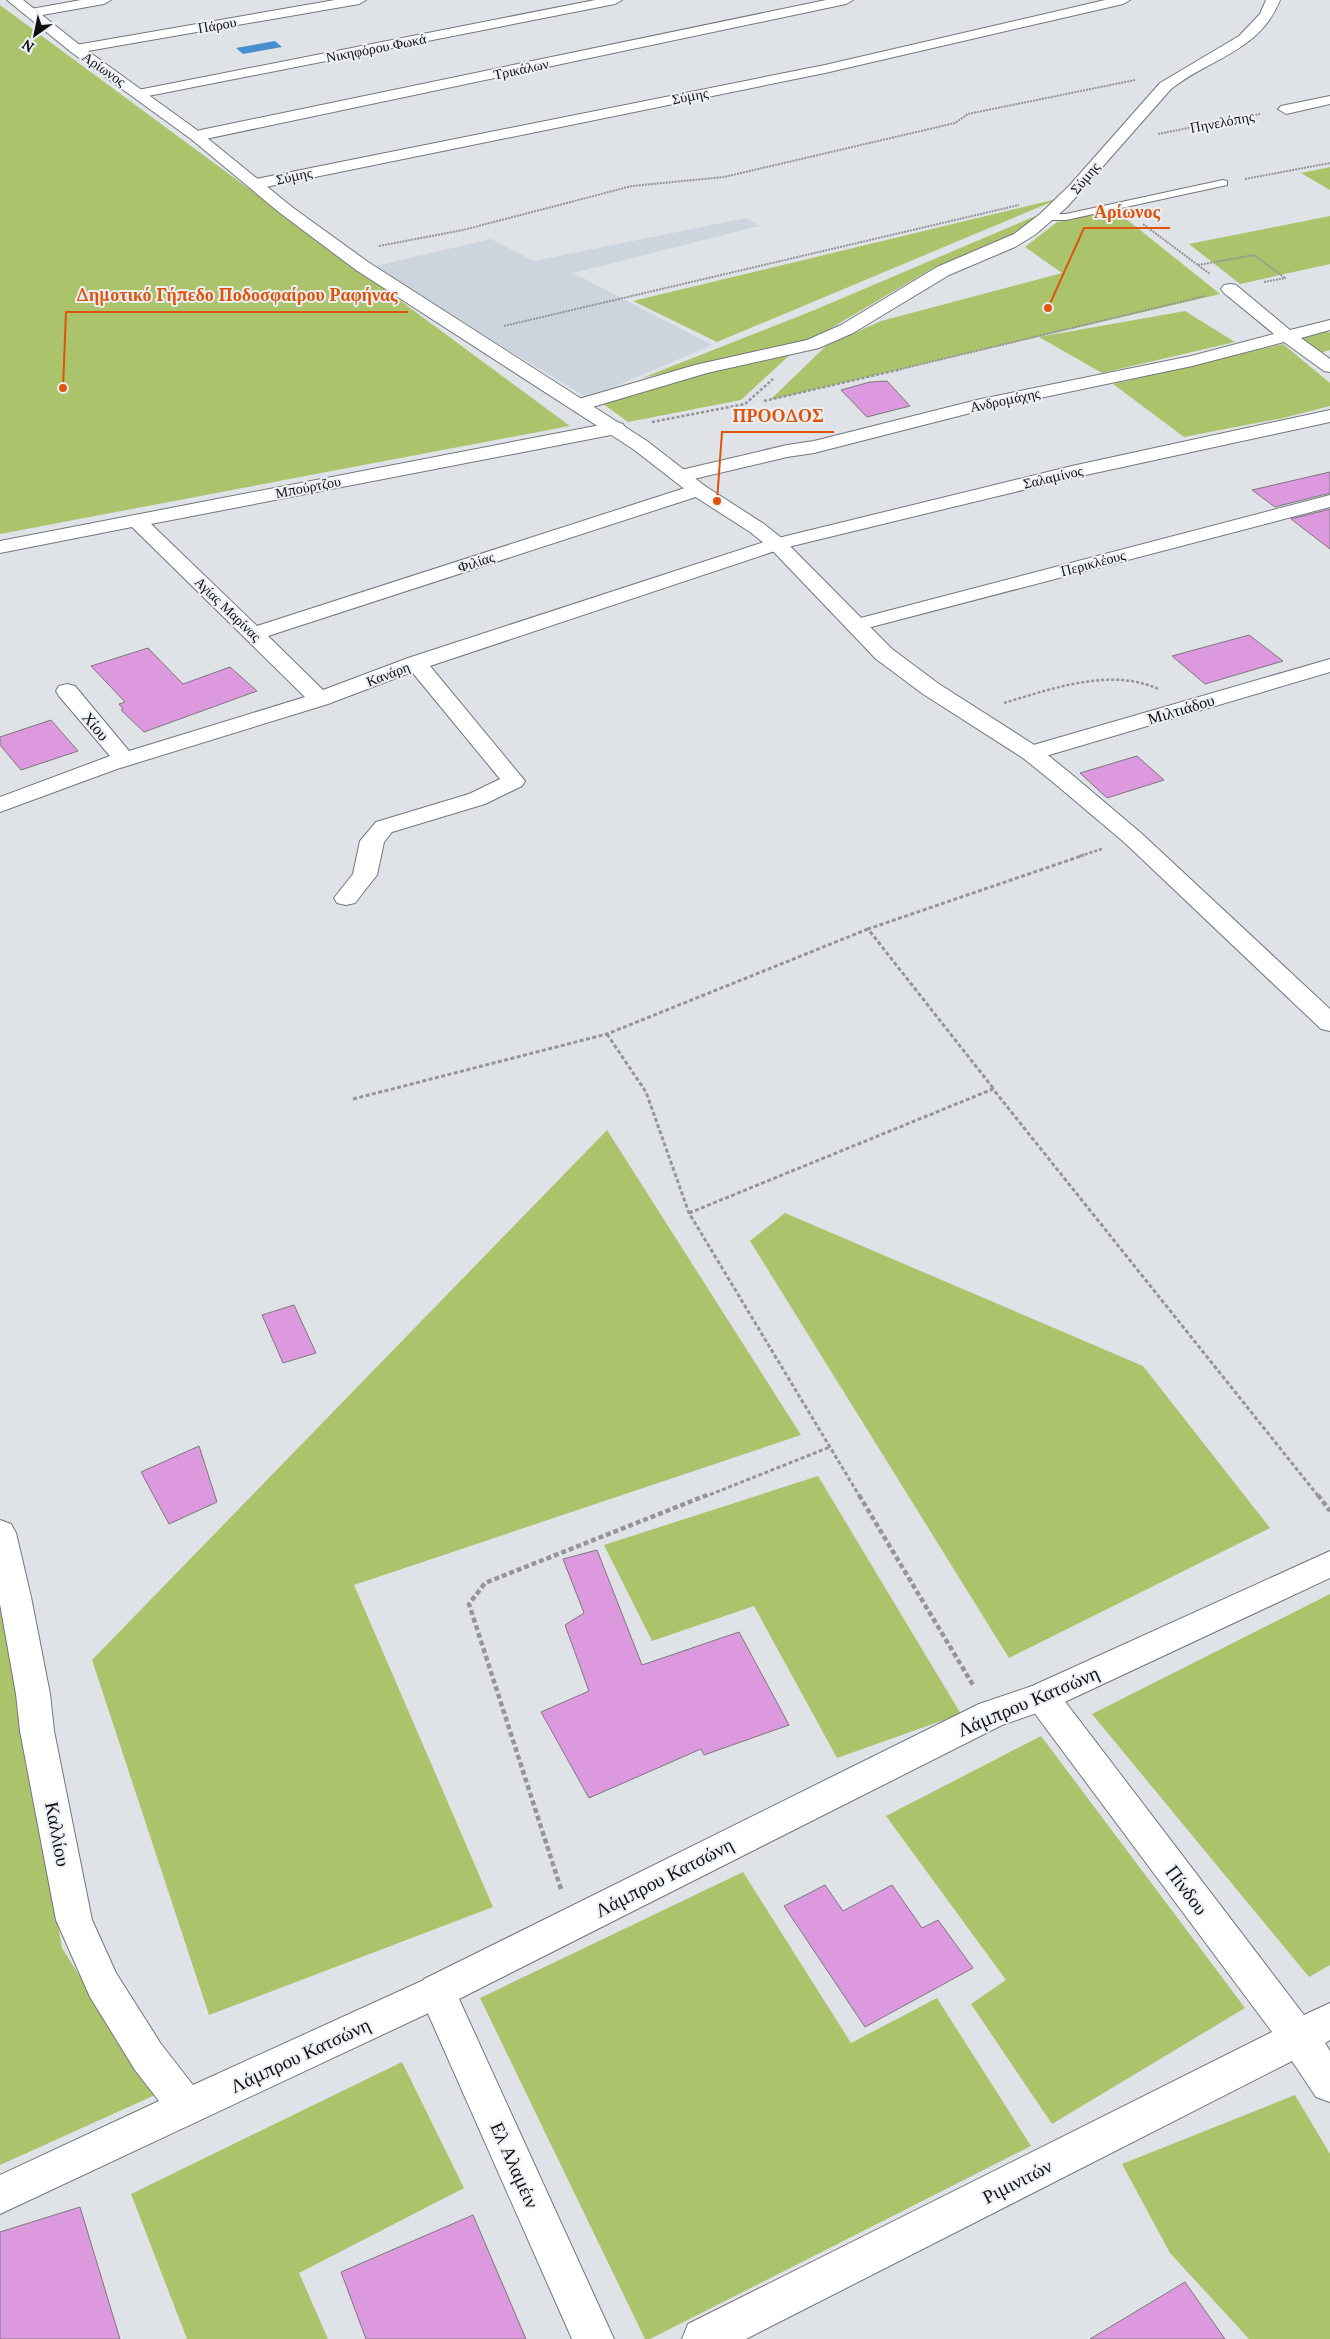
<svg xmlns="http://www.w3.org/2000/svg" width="1330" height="2339" font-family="Lora,serif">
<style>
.built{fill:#ccd4dd}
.green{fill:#abc46c}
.water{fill:#468fce}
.building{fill:#dc99dd;stroke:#7c787c}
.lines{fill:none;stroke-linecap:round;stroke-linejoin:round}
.service-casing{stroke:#73767a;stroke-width:2}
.minor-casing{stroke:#73767a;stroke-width:2}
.tertiary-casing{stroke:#73767a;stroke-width:2}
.path-far3{stroke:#939599;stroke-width:2;stroke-dasharray:2 1;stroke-linecap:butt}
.path-far2{stroke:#939599;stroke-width:2.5;stroke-dasharray:3 2;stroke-linecap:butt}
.path-far1{stroke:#939599;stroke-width:3;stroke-dasharray:4 2.5;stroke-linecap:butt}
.path{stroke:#939599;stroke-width:4.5;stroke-dasharray:5 3;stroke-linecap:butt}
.service{fill:#fff;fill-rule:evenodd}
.minor{fill:#fff;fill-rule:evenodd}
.tertiary{fill:#fff;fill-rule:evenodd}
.labels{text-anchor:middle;stroke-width:4;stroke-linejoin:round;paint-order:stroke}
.far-street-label{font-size:14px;fill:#0e0f11;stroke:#ecf0f4}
.street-label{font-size:16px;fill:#0e0f11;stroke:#ecf0f4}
.near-street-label{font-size:19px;fill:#0e0f11;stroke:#ecf0f4}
.leader{fill:none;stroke:#dd550c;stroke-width:2}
.callout-dot{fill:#dd550c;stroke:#ecf0f4;stroke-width:2}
.callout-label{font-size:18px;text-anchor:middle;font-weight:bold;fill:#dd550c;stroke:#ecf0f4;stroke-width:4;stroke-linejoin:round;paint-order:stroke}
</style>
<rect width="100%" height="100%" fill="#dfe2e7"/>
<polygon class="built" points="746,218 759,226 573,273 712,345 588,398 371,267 491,239 534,261"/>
<g class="green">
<polygon points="0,5 570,426 0,534"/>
<polygon points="1330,167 1330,190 1301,173"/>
<polygon points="1061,198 717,342 633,301"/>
<polygon points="1115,210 1220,294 770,400 826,346 881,321 1062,273 1025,247 1057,222"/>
<polygon points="1045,212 1003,240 933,268 809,341 642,378 812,311"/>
<polygon points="1330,216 1330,264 1240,284 1189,244"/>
<polygon points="1185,311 1235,342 1102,373 1039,337"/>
<polygon points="1327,331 1330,333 1330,350 1320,353 1298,337"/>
<polygon points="1283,344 1330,383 1330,406 1283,418 1184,437 1113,384"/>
<polygon points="793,352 741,400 628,422 602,403 698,374"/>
<polygon points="607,1130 801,1435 354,1585 493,1907 209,2015 92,1660"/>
<polygon points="785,1213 1143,1366 1270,1528 1009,1658 750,1241"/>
<polygon points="818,1476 961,1714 837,1758 754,1606 652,1641 604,1545"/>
<polygon points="0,1583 62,1948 155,2095 0,2165"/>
<polygon points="1330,1594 1330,1965 1309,1977 1092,1714"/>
<polygon points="1041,1736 1245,2008 1052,2124 971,2004 1006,1980 886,1816"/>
<polygon points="743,1872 851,2043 937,1998 1031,2146 650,2339 645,2339 480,1998"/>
<polygon points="402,2062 464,2188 299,2273 328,2339 187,2339 131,2194"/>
<polygon points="1295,2095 1330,2154 1330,2339 1249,2339 1170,2253 1122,2164"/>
</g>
<polygon class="water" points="275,41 282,47 243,54 236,48"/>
<g class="building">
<polygon points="887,381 910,406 867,417 841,390 870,382"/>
<polygon points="1330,472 1330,493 1275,507 1252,490"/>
<polygon points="1330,509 1330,549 1291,519"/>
<polygon points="1249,635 1283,661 1205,684 1172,656"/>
<polygon points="148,648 183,684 230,667 257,691 144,732 121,710 123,709 119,704 125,702 91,666"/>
<polygon points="51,720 78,751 21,770 0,745 0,737"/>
<polygon points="1137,756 1164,780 1107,798 1080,773"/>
<polygon points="294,1305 316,1353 283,1363 262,1315"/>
<polygon points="199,1446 217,1502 169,1524 141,1472"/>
<polygon points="597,1550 642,1665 739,1632 789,1725 704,1755 701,1749 589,1798 541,1712 589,1691 565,1625 584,1613 563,1559"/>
<polygon points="825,1885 843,1911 892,1885 922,1928 938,1920 973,1968 865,2027 784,1906"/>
<polygon points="80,2207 120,2339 0,2339 0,2232"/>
<polygon points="473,2215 526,2339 366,2339 341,2272"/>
<polygon points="1185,2282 1225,2339 1090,2339"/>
</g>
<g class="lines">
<g class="service-casing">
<polygon id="service" points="1223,180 1227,181 1227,185 1066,220 1047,220 1042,217 1047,214 1066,214"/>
</g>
<g class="minor-casing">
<g id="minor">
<polygon points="81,0 111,0 104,4 31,17 24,13 31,9"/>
<polygon points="335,0 366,0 359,4 76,53 69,49 76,45"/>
<polygon points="595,0 622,0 615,4 138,98 131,94 138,90"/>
<polygon points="826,0 853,0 846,4 196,141 188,136 196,131"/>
<polygon points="1105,0 1130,0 1123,4 825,73 256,189 250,187 248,184 250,181 256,179 825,65"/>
<path d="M1266,0H1280C1260,51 1210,58 1171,89L1067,207L1036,234L1015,247L949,275L853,333L819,348L707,373L579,411L572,409L570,405L572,401L695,365L807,340L841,325L937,267L1014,234L1040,214L1070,185L1160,83L1239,36L1260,14Z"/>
<polygon points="1330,96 1330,104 1286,114 1278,109 1281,106"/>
<polygon points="1230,284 1236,285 1290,330 1330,320 1330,330 1301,338 1330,359 1330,372 1324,371 1284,342 1192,366 982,410 814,453 787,457 681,482 674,480 671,476 674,472 681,470 787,445 814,441 981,399 1191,356 1274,334 1224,293 1221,289 1224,285"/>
<polygon points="1330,410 1330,422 1072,478 784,548 430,666 525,781 522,786 485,804 392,832 384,842 377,875 373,880 355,903 346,905 337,903 334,898 353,874 360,841 376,822 469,794 500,779 412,672 328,704 117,769 0,812 0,797 110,756 59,696 56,691 59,686 67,684 75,686 129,751 305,697 132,527 0,553 0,541 616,422 623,424 625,428 623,432 616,434 151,524 257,626 691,486 698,484 705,486 708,490 705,494 268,636 323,690 408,658 770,540 1072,466"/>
<polygon points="1330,495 1330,507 856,631 849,629 845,625 849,621"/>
<polygon points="1330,659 1330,672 1039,758 1031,760 1023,758 1020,753 1023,748"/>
<polygon points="0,1520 11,1524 16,1533 31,1597 50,1694 54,1731 92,1920 116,1973 161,2044 193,2085 437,1974 450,1979 456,1991 450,2003 0,2214 0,2175 159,2101 135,2070 90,1997 56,1920 20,1731 16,1694 0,1604"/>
<polygon points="1042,1683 1054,1687 1304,2015 1330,2003 1330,2040 1325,2043 1330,2051 1330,2102 1316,2097 1292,2061 746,2339 682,2339 688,2324 1272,2032 1030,1707 1025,1697 1030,1687"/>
</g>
</g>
<g class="tertiary-casing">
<g id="tertiary">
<polygon points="7,0 23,0 81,46 201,133 292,207 368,262 647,441 705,486 764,524 784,540 892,649 939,684 1039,748 1070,773 1141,833 1330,1009 1330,1031 1321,1029 1125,843 1054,783 1023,758 923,694 876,659 770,548 750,532 691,494 633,449 356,270 280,213 191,139 71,52"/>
<polygon points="1330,1551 1330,1578 1054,1707 1002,1725 459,1999 614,2339 572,2339 418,1991 424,1979 979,1704 1032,1686"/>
</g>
</g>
<g class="path-far3">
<polyline points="1158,134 1260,114"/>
<polyline points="1245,179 1330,163"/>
<polyline points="1143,224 1210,274"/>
<polyline points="379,246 463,230 632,186 724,177 955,123 968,114 1135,80"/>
<polyline points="1198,265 1254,255 1285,278"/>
<polyline points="1264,282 1286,278"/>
<polyline points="504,326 1019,205"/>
<polyline points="897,370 1205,296"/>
</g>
<g class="path-far2">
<polyline points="764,401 902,369"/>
<polyline points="652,422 745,404 773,379"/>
<path d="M1004,703C1051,689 1111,667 1158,689"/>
<polyline points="1080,856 1102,849"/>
</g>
<g class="path-far1">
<polyline points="607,1034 646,1092 689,1213 860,1497"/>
<polyline points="993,1088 868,929 1084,855"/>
<polyline points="353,1099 607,1034 868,929"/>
<polyline points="689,1213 993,1089 1319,1497"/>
<polyline points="704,1497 830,1447"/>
</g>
<g class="path">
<polyline points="859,1495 973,1685"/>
<polyline points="1318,1495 1330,1511"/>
<polyline points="561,1889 469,1604 485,1583 707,1495"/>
</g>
<use href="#service" class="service"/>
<use href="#minor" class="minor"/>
<use href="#tertiary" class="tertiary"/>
</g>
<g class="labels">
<g class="far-street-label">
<text transform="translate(217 25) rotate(-10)" y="5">Πάρου</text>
<text transform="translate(376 48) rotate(-11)" y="5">Νικηφόρου Φωκά</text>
<text transform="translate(104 69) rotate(35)" y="5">Αρίωνος</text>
<text transform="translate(521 69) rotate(-12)" y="5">Τρικάλων</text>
<text transform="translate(690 96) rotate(-11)" y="5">Σύμης</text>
<text transform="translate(1222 122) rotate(-11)" y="5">Πηνελόπης</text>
<text transform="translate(294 176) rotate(-12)" y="5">Σύμης</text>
<text transform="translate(1085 178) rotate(-50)" y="5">Σύμης</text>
<text transform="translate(1005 400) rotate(-12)" y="5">Ανδρομάχης</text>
<text transform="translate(1053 477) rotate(-13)" y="5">Σαλαμίνος</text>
<text transform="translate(308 487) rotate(-11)" y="5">Μπούρτζου</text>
<text transform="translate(476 562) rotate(-18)" y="5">Φιλίας</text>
<text transform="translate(1093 563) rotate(-15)" y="5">Περικλέους</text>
<text transform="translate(228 609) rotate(44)" y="5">Αγίας Μαρίνας</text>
<text transform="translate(388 674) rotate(-21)" y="5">Κανάρη</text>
</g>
<g class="street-label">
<text transform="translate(1181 709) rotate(-17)" y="6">Μιλτιάδου</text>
<text transform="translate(96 726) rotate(50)" y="6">Χίου</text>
</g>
<g class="near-street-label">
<text transform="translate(1028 1701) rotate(-23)" y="7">Λάμπρου Κατσώνη</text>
<text transform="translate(58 1834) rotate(79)" y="7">Καλλίου</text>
<text transform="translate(664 1877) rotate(-27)" y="7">Λάμπρου Κατσώνη</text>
<text transform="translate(1187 1890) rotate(53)" y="7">Πίνδου</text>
<text transform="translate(300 2055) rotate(-25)" y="7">Λάμπρου Κατσώνη</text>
<text transform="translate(515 2165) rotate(66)" y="7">Ελ Αλαμέιν</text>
<text transform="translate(1017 2181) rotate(-27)" y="7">Ριμινιτών</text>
</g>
</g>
<path class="leader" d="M1048 308L1084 228H1170M63 388L66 312H408M717 501L722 432H834"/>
<g class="callout-dot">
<circle cx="1048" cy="308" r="5"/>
<circle cx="63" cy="388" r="5"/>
<circle cx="717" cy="501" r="5"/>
</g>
<g class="callout-label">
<text x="1127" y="218">Αρίωνος</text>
<text x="237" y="301">Δημοτικό Γήπεδο Ποδοσφαίρου Ραφήνας</text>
<text x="778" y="422">ΠΡΟΟΔΟΣ</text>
</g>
<g transform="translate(35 35) rotate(213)" stroke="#ecf0f4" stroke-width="4" paint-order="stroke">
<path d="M0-4L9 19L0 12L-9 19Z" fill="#0e0f11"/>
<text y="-8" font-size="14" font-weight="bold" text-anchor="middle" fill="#0e0f11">N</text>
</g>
</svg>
